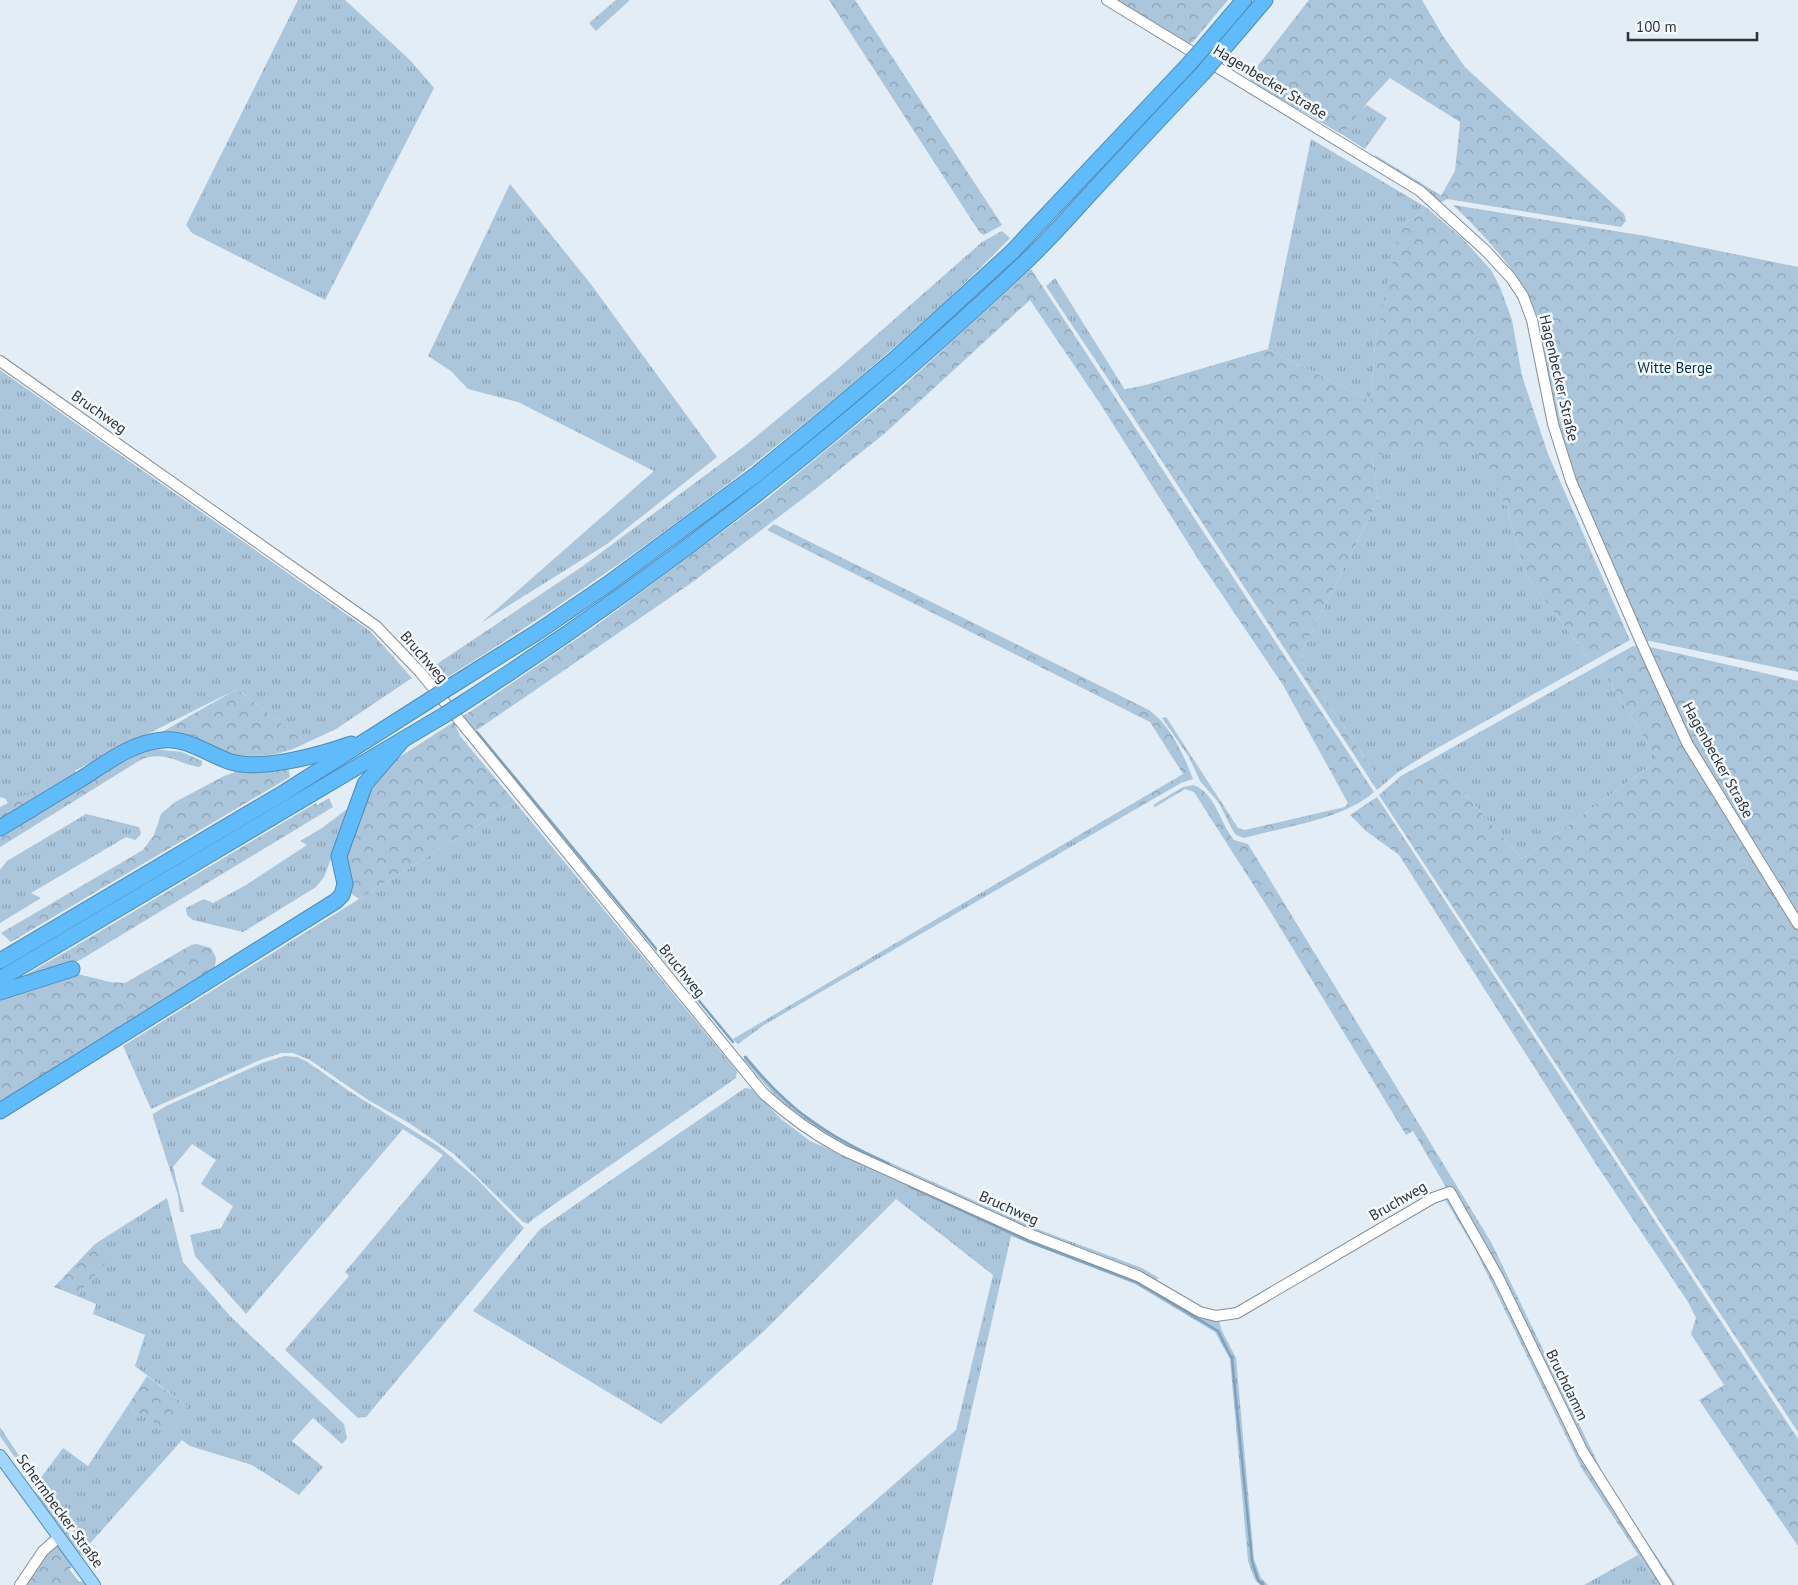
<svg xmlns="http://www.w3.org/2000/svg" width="1798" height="1585" font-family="'PT Sans',sans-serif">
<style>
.grass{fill:url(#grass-tufts)}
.forest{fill:url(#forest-crowns)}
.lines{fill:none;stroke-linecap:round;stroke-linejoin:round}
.stream{stroke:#7da2be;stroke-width:2.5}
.minor-casing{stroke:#858f97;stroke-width:12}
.major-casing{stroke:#4e8bb5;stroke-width:14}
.highway-casing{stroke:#4e8bb5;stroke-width:17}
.minor{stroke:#fff;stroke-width:10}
.major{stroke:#a0d6fc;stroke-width:12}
.highway{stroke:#60bbfa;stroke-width:15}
.highway-bridge-casing{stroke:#4e8bb5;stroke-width:17;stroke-linecap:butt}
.highway-bridge{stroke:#60bbfa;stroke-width:15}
.labels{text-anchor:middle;stroke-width:5;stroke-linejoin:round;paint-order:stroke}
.street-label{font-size:15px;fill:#2e3236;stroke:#f3faff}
.park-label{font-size:15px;fill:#002f4b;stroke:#f3faff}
</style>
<defs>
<pattern id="grass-tufts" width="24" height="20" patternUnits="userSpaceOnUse" patternTransform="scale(1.25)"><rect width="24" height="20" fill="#abc5da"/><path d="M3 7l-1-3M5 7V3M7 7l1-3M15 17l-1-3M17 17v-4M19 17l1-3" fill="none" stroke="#8ca1b2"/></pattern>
<pattern id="forest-crowns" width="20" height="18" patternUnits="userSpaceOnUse" patternTransform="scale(1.25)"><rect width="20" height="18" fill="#abc5da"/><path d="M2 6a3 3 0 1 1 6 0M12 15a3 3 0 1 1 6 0" fill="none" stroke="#8ca1b2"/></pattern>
</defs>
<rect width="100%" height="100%" fill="#e2edf6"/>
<g class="grass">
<polygon points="298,0 345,0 410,60 434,88 325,300 192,233 186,225"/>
<polygon points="1367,105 1387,118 1365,149 1343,135 1358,112"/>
<polygon points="1311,139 1427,208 1403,225 1375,339 1371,401 1268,349"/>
<polygon points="1375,155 1447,199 1440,203 1375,158"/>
<polygon points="510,184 590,283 717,457 607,544 481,623 654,471 518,402 468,389 451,371 428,356"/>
<path d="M1002,231L1010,238C948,302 877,364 806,422C692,515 572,600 446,678L445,677L434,684L430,683L431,668L583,566L746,445L839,368L982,242Z"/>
<polygon points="1055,278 1125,390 1116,391 1046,286"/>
<polygon points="1526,293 1542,329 1559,415 1575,473 1650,641 1645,641 1563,451"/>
<polygon points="0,370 370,631 412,678 336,729 306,743 237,689 8,804 6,799 0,797"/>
<polygon points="1474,448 1507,507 1524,572 1591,662 1432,751 1398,772 1383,785 1306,670 1303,662 1302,651 1378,501 1372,455"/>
<polygon points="1599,665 1658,760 1522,859 1452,779 1432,759"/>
<polygon points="515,802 737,1071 736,1078 533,1219 528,1224 523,1222 454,1154 409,1123 368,1100 310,1060 293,1053 281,1053 260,1060 151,1109 123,1046"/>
<polygon points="351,806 324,877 316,887 243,932 193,920 187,915 186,908 204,899 213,903 246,885 307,845 300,841 322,828"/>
<polygon points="1125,808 1129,813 764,1025 738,1044 733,1039"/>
<polygon points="86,814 139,827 141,834 135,840 126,837 31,893 41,898 0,923 0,870 7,861"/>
<polygon points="69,950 80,960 57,971 17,980"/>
<path d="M746,1055L771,1085L794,1107L847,1143L1037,1229L1142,1268L1159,1278L1154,1281C1078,1250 1003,1219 928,1185C891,1168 850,1153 816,1130C787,1111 765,1085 743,1059Z"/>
<polygon points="285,1056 297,1057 306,1061 349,1091 438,1146 477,1179 524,1228 366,1417 358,1418 285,1350 349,1276 345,1272 443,1155 403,1129 246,1314 195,1256 190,1235 221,1228 233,1206 201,1184 216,1160 192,1144 173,1167 184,1212 180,1212 178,1195 153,1117 153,1114 166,1106 262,1063"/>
<polygon points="745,1088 752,1089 781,1119 810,1141 1137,1279 1219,1320 1221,1329 1236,1358 1254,1559 1261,1578 1268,1585 1260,1585 1255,1580 1248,1561 1230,1359 1215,1332 1135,1284 1011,1236 932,1585 779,1585 956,1430 993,1275 896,1199 763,1332 661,1424 473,1311 540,1229"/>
<polygon points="167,1198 183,1262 231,1317 344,1424 347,1438 342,1444 313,1418 292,1441 323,1467 299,1495 252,1465 190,1446 182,1440 86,1548 37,1483 63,1448 88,1466 127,1407 168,1430 187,1406 135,1366 145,1335 93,1314 96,1304 77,1296 107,1260 95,1244"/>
<polygon points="0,1427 29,1471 25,1472 0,1436"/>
<polygon points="38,1494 92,1564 78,1552 36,1495"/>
<polygon points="1638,1555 1658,1585 1584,1585"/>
</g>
<g class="forest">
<polygon points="616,0 630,0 596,31 589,23"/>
<polygon points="829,0 855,0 1002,225 984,235 980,233"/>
<polygon points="1115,0 1228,0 1193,42 1188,44"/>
<path d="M1309,0H1422L1443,36L1465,67L1624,214L1626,221L1621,227L1447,199L1441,196L1455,171L1460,122L1390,78C1373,96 1356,114 1343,135L1252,83L1249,77Z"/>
<path d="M1453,205L1646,236L1798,267V672L1650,641C1624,585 1594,529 1574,471C1559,425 1556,377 1542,330C1527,279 1490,241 1453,205Z"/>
<polygon points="1427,208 1463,239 1491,270 1500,287 1512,320 1522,376 1548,454 1630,640 1591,662 1524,572 1507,507 1474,449 1372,455 1378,501 1302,651 1303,662 1306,670 1383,785 1377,790 1116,391 1146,385 1268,349 1371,401 1375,339 1400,230 1403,225"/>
<path d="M1031,269L1374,792C1344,819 1284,827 1244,838L1236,835L1232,829L1219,803L1200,781L1189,757L1162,718L1166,717L1238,828L1245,830L1345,807L1348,803L1283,685L1200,562L1101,405L1030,300L884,434L809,494L694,581L474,732L462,717L593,628L768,498L898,391Z"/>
<path d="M774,524L1149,710C1170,725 1184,755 1193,779L1181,783L1129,813L1125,808L1183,774L1150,722L767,530Z"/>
<polygon points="1633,646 1637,646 1731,823 1798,930 1798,1432 1379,795 1401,776 1432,759 1452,779 1522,859 1658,760 1599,665"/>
<polygon points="1650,647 1798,681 1798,917 1691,742 1648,648"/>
<path d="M237,689L306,743C254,770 212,749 160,733Z"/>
<polygon points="454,722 460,736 515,802 359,899 350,893 343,861 371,785 390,763"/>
<path d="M153,749L182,752L202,761V765L199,767C176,763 167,751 142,759L0,847V837L119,764L139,754Z"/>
<polygon points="288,766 290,777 11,942 1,933 143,850 154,835 161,814 175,802 224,776 244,769"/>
<polygon points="75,770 78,776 0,821 0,807"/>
<path d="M1193,785C1215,792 1220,823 1234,840L1248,844L1491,1242L1609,1486L1676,1585H1670L1594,1465L1485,1242L1457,1195L1447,1189L1413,1131L1406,1135L1270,911L1194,792L1185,789L1155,807L1153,805L1183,787Z"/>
<polygon points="1377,797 1798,1439 1798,1546 1699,1400 1724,1385 1691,1334 1696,1318 1688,1302 1596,1164 1399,855 1366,831 1350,815"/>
<polygon points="329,798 333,807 80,960 69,950 316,803 317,805"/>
<polygon points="197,944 211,948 216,958 214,971 0,1104 0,997 74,973 110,982 125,983 191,945"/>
<polygon points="1443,1196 1449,1196 1479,1246 1587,1467 1664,1585 1658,1585 1582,1469 1476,1251"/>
<polygon points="95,1244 108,1260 77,1296 54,1287"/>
<polygon points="147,1376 187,1406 169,1431 127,1407"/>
<path d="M59,1545L72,1567L69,1569L79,1582L82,1581L87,1585H25C32,1574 44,1547 59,1545Z"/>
</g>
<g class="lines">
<g class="stream">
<polyline points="477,732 733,1042"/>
<path d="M745,1057C792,1113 824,1134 889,1164"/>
<polyline points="909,1186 1030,1242 1136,1282 1218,1331 1232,1359 1252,1561 1258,1580 1263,1585"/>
</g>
<g class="minor-casing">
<g id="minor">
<polyline points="1107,0 1420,191 1485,250 1511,278 1523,296 1532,320 1553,424 1571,481 1641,642 1687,743 1798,924"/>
<path d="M0,361L376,626L420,672L763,1093C788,1116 813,1134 843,1150L1029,1234L1138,1276L1200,1312L1216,1316L1237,1313L1433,1198L1450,1192L1498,1277L1583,1452L1667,1585"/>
<polyline points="20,1585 43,1551 59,1537"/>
</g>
</g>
<g class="major-casing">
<polyline id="major" points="0,1456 94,1585"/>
</g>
<g class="highway-casing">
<g id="highway">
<polyline points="1204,47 1244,0"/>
<polyline points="1218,55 1265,0"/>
<polyline points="445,690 536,633 608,584 757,474 819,423 895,359 1012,252 1189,64"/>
<path d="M457,707C658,578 846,431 1020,267C1044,245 1066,220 1088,196C1126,155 1164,114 1203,73"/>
<path d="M0,828C27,812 54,795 81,779C106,763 133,742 163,740C187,737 209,755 231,762C263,771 320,755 351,744"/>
<polyline points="0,961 285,792 433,698"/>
<polyline points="0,979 446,714"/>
<polyline points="0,992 72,969"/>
<polyline points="0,1111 336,901 342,895 345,884 339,856 365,784 401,742"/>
</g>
</g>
<use href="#minor" class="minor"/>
<use href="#major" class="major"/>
<use href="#highway" class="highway"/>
<g class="highway-bridge-casing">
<g id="highway-bridge">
<polyline points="1189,64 1204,47"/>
<polyline points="1203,73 1218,55"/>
<polyline points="433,698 445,690"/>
<polyline points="446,714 457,707"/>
</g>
</g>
<use href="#highway-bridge" class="highway-bridge"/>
</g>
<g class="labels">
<g class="street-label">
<text transform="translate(1270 82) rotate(31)" y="5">Hagenbecker Straße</text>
<text transform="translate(1559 378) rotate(77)" y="5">Hagenbecker Straße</text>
<text transform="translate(99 412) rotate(35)" y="5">Bruchweg</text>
<text transform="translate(424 657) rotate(49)" y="5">Bruchweg</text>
<text transform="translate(1718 760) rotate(61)" y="5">Hagenbecker Straße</text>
<text transform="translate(682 971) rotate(51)" y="5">Bruchweg</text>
<text transform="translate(1398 1201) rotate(-30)" y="5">Bruchweg</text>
<text transform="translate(1009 1208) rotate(24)" y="5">Bruchweg</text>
<text transform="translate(1567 1385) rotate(64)" y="5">Bruchdamm</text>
<text transform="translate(60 1511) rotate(54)" y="5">Schermbecker Straße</text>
</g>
<g class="park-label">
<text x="1675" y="373">Witte Berge</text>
</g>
</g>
<path d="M1628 32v8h129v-8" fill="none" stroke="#2e3236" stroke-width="2.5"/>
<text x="1636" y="32" font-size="15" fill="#2e3236" stroke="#f3faff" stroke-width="4" paint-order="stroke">100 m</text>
</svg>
